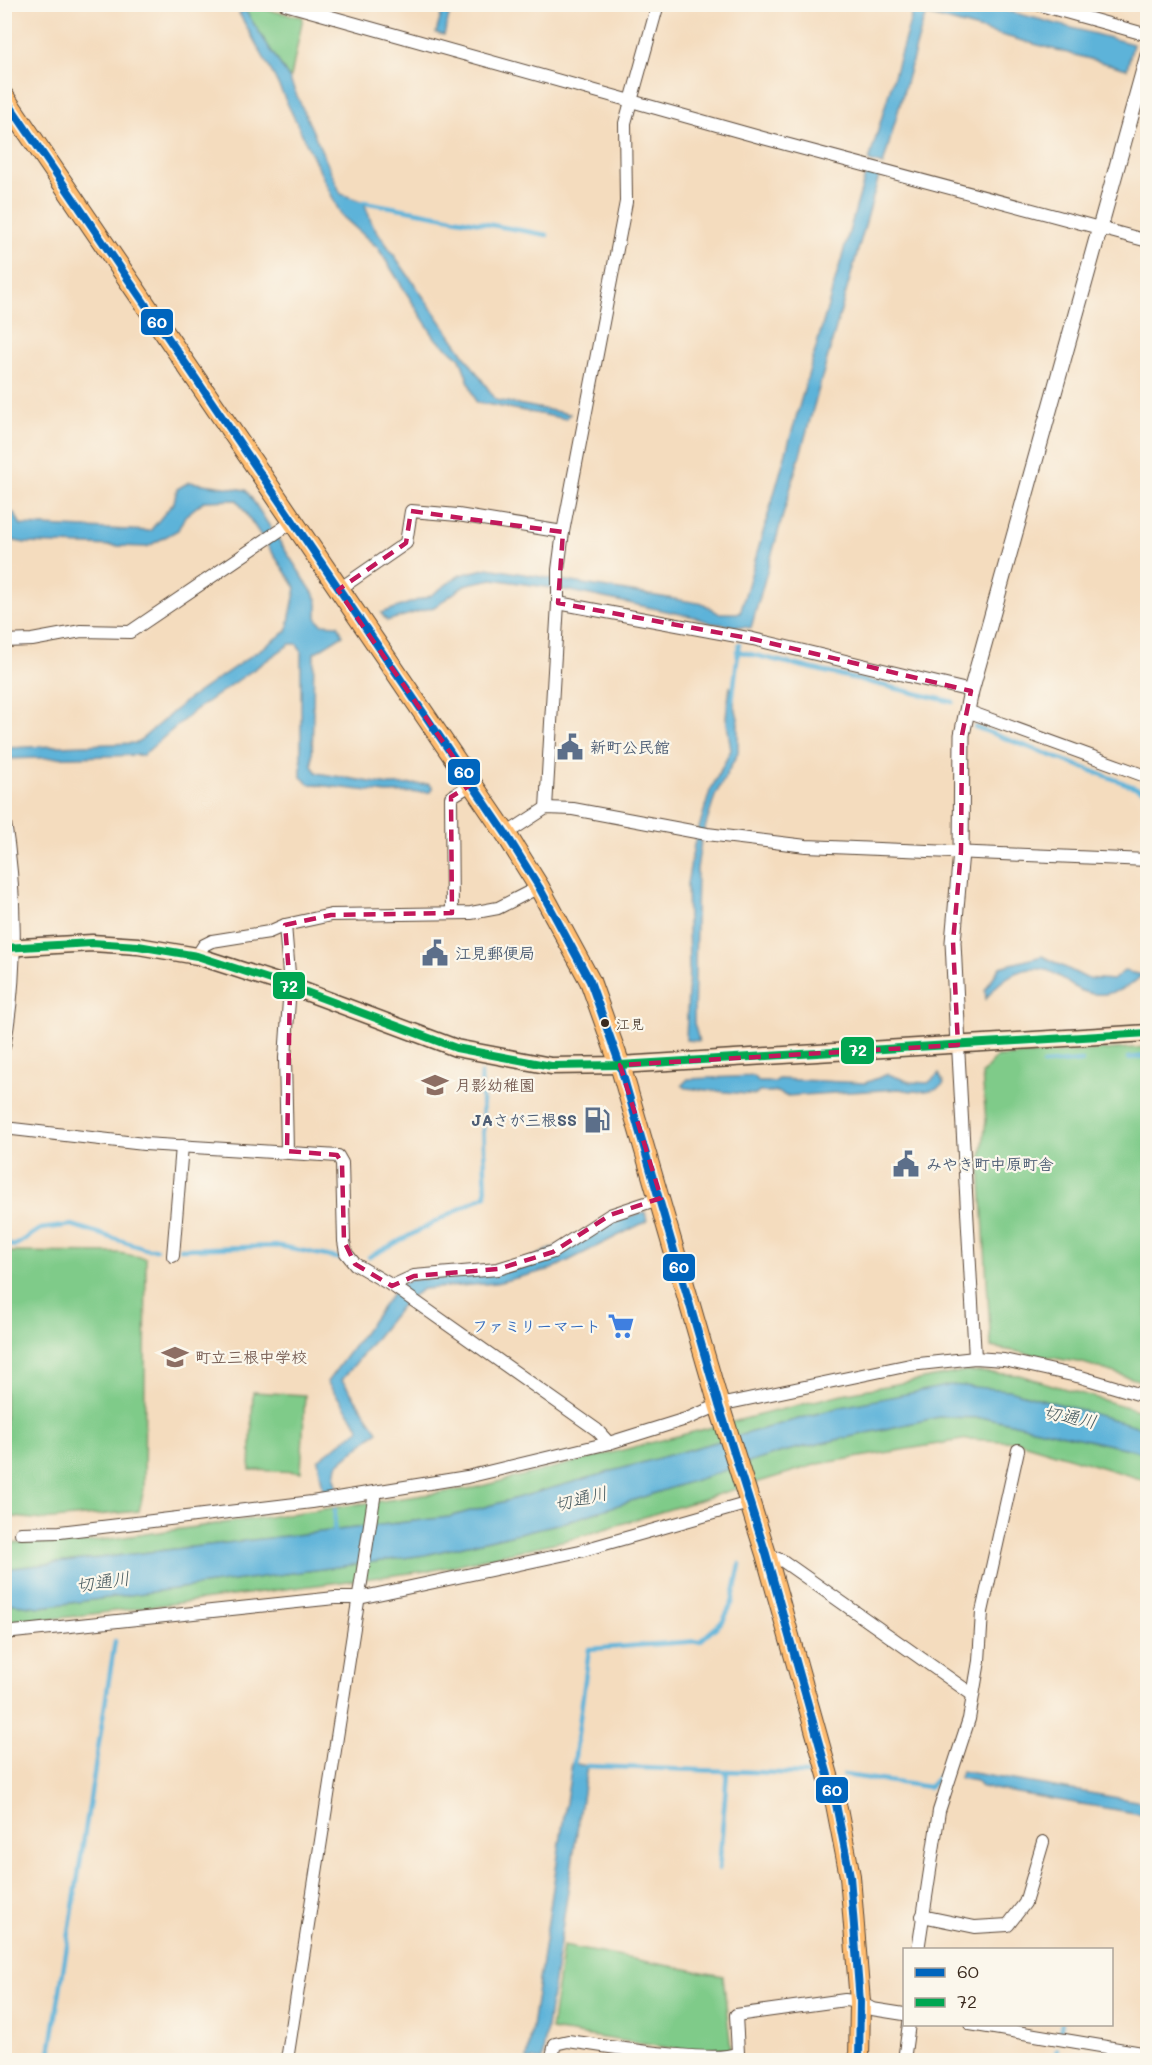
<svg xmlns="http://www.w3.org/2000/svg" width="1152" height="2065" font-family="Mali,'Klee One',sans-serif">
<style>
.green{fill:#7fcb89;stroke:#5d7a54;stroke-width:1.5}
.water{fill:#5db3d9;stroke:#4c6e7c;stroke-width:1.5}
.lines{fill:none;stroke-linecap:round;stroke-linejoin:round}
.stream{stroke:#5db3d9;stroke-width:4.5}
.minor-casing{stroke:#574536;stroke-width:14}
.tertiary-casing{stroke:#574536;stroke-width:17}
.secondary-casing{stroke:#574536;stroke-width:19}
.trunk-casing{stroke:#574536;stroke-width:22}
.minor{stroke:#fff;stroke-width:12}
.tertiary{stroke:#fff;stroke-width:15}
.secondary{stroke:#ffe4c6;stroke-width:16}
.trunk{stroke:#febc70;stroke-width:20}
.bus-1-casing{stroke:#fbf7ec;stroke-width:12}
.bus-2-casing{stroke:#fbf7ec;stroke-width:12}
.bus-1{stroke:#0065bd;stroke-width:8}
.bus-2{stroke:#00a651;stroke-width:8}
.marked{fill:none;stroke:#c2185b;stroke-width:4.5;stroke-dasharray:12 8;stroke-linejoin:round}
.bus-dot{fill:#3b2a1e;stroke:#fbf7ec;stroke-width:2}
.labels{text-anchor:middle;stroke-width:4.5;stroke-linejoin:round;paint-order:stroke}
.bus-label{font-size:14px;fill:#3b2a1e;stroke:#fbf7ec;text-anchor:start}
.service-label{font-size:16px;font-weight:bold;fill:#4e5e75;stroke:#fbf7ec;text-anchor:start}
.education-label{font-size:16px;font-weight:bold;fill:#785e54;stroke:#fbf7ec;text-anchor:start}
.shop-label{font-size:16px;font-weight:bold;fill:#366cbe;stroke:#fbf7ec;text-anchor:end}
.water-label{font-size:18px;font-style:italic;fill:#475a5f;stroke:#fbf7ec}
.line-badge{stroke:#fbf7ec;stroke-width:2}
.badge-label{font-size:16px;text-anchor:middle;font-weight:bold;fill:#fff}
</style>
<rect width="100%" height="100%" fill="#fbf7ec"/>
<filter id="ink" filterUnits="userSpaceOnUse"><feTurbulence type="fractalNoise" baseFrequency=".0167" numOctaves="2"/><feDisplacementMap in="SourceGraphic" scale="12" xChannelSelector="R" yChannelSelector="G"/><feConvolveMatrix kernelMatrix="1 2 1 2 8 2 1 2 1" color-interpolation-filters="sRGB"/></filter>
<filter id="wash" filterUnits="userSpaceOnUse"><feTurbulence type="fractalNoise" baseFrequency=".008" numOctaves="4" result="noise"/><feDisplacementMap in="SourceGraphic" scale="24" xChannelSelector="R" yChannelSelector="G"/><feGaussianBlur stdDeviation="1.35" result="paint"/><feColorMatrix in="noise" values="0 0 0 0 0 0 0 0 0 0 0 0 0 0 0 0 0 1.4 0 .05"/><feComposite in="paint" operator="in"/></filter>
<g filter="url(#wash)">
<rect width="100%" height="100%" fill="#f4dcbe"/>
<g class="green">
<polygon points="241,5 303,17 291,77 289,78"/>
<polygon points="1147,1047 1147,1383 1083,1363 991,1347 980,1166 986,1121 982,1074 997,1057"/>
<polygon points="5,1252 119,1253 146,1258 144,1489 139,1511 42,1520 5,1516"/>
<polygon points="966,1371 1019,1375 1147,1413 1147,1429 1009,1390 841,1407 449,1517 5,1569 4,1543 88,1542 474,1488 842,1394"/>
<polygon points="253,1392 305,1395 301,1472 250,1470"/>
<polygon points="939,1417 988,1418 1138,1451 1147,1456 1147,1481 1019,1442 968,1439 818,1464 575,1538 434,1570 37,1621 5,1620 5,1603 41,1607 425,1555 566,1522 782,1452"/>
<polygon points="563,1946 723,1976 731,2050 696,2052 551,2030"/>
</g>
<g class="water">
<polygon points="444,5 452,5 444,35 436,33"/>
<polygon points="888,5 985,5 1133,44 1127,69 927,15 923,22 883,165 869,161 911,18 910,10"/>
<polygon points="245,10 289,78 341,194 364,202 372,224 496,400 570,414 566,419 476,402 460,358 435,338 378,248 341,215 275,78 239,13"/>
<polygon points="866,173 879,176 751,628 711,623 695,617 571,591 493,579 467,584 434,607 387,621 381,613 430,596 460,575 488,568 704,604 718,613 740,613"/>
<polygon points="189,482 246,490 317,599 317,619 322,624 338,625 343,635 314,653 312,766 317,773 389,785 429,784 433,788 430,792 387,793 309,784 301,777 301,650 297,644 290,644 194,711 143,755 5,759 4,748 137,743 187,700 287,631 296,588 237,500 204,501 185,516 178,530 147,547 25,543 5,539 5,512 14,513 21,525 150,531 174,502 177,489"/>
<polygon points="730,686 738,718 738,753 715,796 701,841 697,869 694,1023 699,1041 686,1040 689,966 687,884 694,845 710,791 731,750 726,717"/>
<path d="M1042,956L1086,978L1113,980L1124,971L1142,975C1125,993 1096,1001 1074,987C1066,982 1055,972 1046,970C1020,964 999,980 986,999L985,990L1000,967Z"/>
<path d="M888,1074L910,1082L928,1083L939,1074L944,1084C932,1094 913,1092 899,1089L786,1096L777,1092H759L756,1095L686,1088L682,1085L688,1079L754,1076L759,1082H775L778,1079L865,1083Z"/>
<polygon points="645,1212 647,1221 552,1269 496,1283 423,1289 406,1300 342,1380 378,1431 337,1465 335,1478 339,1492 324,1495 318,1460 360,1428 327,1382 398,1286 410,1280 499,1273 604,1224"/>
<polygon points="951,1385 1009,1390 1147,1429 1147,1456 1138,1451 988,1418 939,1417 782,1452 566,1522 425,1555 41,1607 5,1603 5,1569 449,1517 841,1407"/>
<polygon points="572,1763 587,1766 542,2060 527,2060"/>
<polygon points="961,1771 1147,1803 1147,1815 981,1787 976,1781 959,1778"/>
</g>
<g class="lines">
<g class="stream">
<polyline points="364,202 547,235"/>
<polyline points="737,651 953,702"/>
<polyline points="732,702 739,644"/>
<polyline points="975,727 1148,792"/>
<polyline points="1142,975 1148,975"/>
<polyline points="1128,1058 1148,1056"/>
<polyline points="1043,1064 1082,1061"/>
<polyline points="4,1243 14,1246 40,1229 72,1225 147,1249 156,1249"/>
<polyline points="181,1249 280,1246 341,1259"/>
<polyline points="369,1257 486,1195 481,1074"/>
<polyline points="334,1535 335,1510"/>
<polyline points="574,1764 589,1649 700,1641 723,1621 732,1603 740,1564"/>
<polyline points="587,1766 806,1774"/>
<polyline points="844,1775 929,1787 942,1773"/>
<polyline points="719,1869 727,1772"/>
<polyline points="1060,2031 1062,2024"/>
<polyline points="49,2060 115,1641"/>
<polyline points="1055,2060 1057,2049"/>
</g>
</g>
</g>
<g filter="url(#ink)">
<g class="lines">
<g class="minor-casing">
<g id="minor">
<polyline points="285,4 763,138 1148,241"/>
<polyline points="1037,4 1148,35"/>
<polyline points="338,590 406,543 411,511 458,515 563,532"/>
<polyline points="558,603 753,639 971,691"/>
<polyline points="4,641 32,640 81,631 130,632 292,522"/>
<polyline points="967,711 1148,777"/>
<polyline points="546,808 558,603 558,570 563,532 626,202 625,123 658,4"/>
<path d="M4,816C16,889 18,975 4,1047"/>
<polyline points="506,834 546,808 573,809 707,834 806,846 1148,860"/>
<polyline points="452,913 451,797 472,784"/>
<polyline points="285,925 290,986 285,1058 287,1151"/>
<polyline points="197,956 204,945 212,941 269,932 285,925 331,915 471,913 498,908 539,887"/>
<polyline points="958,1045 975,1358"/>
<polyline points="4,1128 144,1144 338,1156 342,1163 344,1241 346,1253 355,1264 396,1288 597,1430 609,1443"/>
<polyline points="173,1256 182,1146"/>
<polyline points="392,1286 414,1276 498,1269 553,1252 610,1215 661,1198"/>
<polyline points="21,1533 60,1532 312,1502 467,1477 609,1443 689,1418 719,1405 910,1365 975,1358 1004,1360 1081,1377 1148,1397"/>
<polyline points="766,1554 783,1561 973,1695"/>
<polyline points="4,1633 335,1598 359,1598 580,1551 749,1503"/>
<polyline points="922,1916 975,1927 1008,1925 1025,1903 1043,1842"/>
<polyline points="918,1950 939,1811 969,1719 979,1661 982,1612 1018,1450"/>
<polyline points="970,2024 1148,2054"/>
<polyline points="287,2060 375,1492"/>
<path d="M551,2060L555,2044L568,2041C600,2045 716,2065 738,2053L736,2015L845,2000L860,2002L872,2009L904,2014"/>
<polyline points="904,2060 909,2024"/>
</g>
</g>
<g class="tertiary-casing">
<polyline id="tertiary" points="958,1045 953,942 961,852 962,735 971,691 1148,55"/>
</g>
<g class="secondary-casing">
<polyline id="secondary" points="4,948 92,943 138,946 197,956 290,986 456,1048 551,1066 620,1065 1148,1033"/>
</g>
<g class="trunk-casing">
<polyline id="trunk" points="4,97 506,834 539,887 590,981 620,1065 719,1405 766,1554 836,1804 850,1876 860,2002 859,2060"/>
</g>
<use href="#minor" class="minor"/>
<use href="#tertiary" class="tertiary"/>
<use href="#secondary" class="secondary"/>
<use href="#trunk" class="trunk"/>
<g class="bus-1-casing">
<polyline id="bus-1" points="4,97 506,834 539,887 590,981 620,1065 719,1405 766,1554 836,1804 850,1876 860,2002 859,2060"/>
</g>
<g class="bus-2-casing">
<polyline id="bus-2" points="4,948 92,943 138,946 197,956 290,986 456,1048 551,1066 620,1065 1148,1033"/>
</g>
<use href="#bus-1" class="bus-1"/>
<use href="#bus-2" class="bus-2"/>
</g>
</g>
<path class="marked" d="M411,511L563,532L558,603L753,639L971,691L962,735L961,852L953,942L958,1045L620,1065L661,1198L610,1215L553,1252L498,1269L414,1276L392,1286L355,1264L344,1241L342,1163L337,1155L287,1151L290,986L285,925L331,915L452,913L451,797L472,784L338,590L406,543Z"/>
<defs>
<g id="civic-bare" transform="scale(2.07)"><path d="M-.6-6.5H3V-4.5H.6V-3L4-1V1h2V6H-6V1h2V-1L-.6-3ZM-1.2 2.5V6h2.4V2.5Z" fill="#5c6f8a" stroke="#fbf7ec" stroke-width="2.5" paint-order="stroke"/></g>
<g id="school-bare" transform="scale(2.07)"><path d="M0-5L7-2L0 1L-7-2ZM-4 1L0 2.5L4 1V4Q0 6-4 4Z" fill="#8d6e63" stroke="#fbf7ec" stroke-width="2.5" paint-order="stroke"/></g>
<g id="fuel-bare" transform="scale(2.07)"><path d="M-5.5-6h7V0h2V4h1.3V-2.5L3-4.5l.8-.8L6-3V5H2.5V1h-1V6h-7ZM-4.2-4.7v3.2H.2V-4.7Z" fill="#5c6f8a" stroke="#fbf7ec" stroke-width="2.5" paint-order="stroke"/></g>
<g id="supermarket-bare" transform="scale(2.07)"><path d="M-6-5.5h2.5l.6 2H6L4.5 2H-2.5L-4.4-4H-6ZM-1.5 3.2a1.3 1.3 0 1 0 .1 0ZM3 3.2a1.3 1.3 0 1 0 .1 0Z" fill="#3f7fe0" stroke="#fbf7ec" stroke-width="2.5" paint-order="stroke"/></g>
</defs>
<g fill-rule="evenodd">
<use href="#civic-bare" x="570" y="747"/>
<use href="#civic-bare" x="435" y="953"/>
<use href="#school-bare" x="435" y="1085"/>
<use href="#fuel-bare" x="597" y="1120"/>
<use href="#civic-bare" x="906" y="1164"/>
<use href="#supermarket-bare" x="621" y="1326"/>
<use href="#school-bare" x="175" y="1357"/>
</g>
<circle class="bus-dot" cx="605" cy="1023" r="5"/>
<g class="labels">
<g class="bus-label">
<text x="616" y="1029">江見</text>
</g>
<g class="service-label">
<text x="590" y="753">新町公民館</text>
<text x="455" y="959">江見郵便局</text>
<text x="577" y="1126" text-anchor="end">JAさが三根SS</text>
<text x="926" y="1170">みやき町中原町舎</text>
</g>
<g class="education-label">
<text x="455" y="1091">月影幼稚園</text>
<text x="195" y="1363">町立三根中学校</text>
</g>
<g class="shop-label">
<text x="601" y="1332">ファミリーマート</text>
</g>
<g class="water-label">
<text transform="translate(1070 1417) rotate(12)" y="6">切通川</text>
<text transform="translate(581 1499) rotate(-13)" y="6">切通川</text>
<text transform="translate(103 1582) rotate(-8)" y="6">切通川</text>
</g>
</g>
<g class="line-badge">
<rect x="140" y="308" width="34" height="28" rx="6" fill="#0065bd"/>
<rect x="447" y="758" width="34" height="28" rx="6" fill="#0065bd"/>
<rect x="272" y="971" width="34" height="29" rx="6" fill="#00a651"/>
<rect x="840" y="1036" width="35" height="29" rx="6" fill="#00a651"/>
<rect x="662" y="1253" width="34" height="29" rx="6" fill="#0065bd"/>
<rect x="815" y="1776" width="34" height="28" rx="6" fill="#0065bd"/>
</g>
<g class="badge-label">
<text x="157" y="328">60</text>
<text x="464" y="778">60</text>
<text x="289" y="992">72</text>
<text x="858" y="1056">72</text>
<text x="679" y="1273">60</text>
<text x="832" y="1796">60</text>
</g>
<rect width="1152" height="2065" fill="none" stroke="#fbf7ec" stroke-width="24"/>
<rect x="903" y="1948" width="210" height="78" fill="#fbf7ec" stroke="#aea59a" stroke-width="1.5"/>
<rect x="915" y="1968" width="30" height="9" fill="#0065bd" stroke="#aea59a" stroke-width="1.5"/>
<text x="957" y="1978" font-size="18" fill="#3b2a1e">60</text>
<rect x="915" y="1998" width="30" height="9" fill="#00a651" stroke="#aea59a" stroke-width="1.5"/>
<text x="957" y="2008" font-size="18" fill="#3b2a1e">72</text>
</svg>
